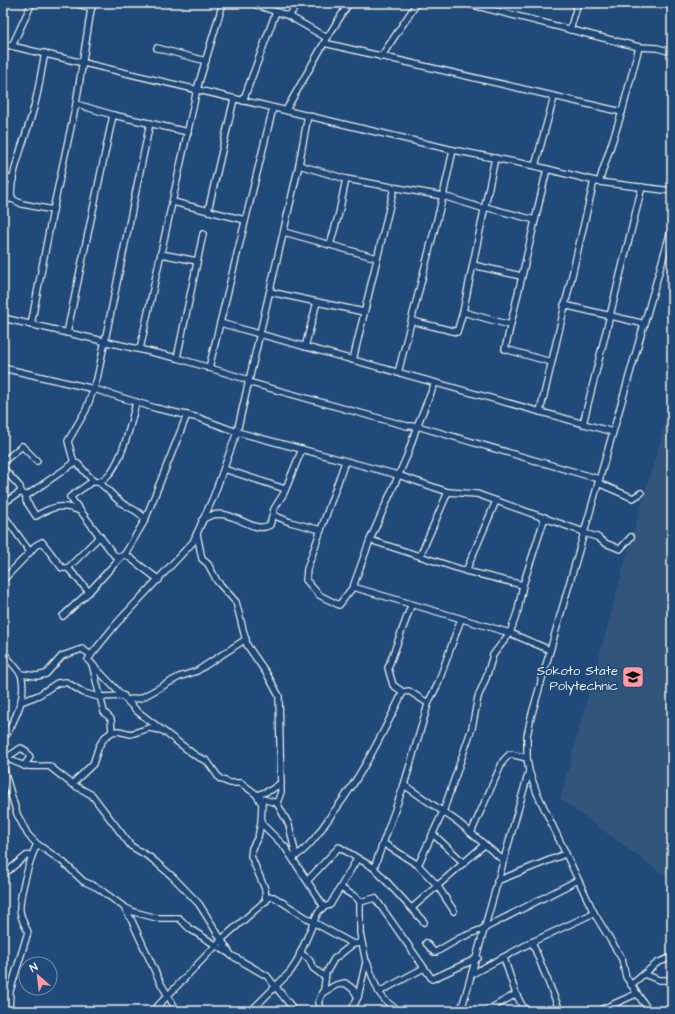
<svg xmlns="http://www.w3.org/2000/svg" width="675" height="1014" font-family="'Architects Daughter',sans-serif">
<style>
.built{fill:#32557b}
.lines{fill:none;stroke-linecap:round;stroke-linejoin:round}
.minor-casing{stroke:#f4f1e8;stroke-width:8}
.minor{stroke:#1f4a7a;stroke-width:5.5}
.labels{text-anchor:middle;stroke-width:3.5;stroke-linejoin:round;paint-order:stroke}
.poi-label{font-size:13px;fill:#f4f1e8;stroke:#1f4a7a;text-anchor:end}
</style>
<rect width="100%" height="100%" fill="#1f4a7a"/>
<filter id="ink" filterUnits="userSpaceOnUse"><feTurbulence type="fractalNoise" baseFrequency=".025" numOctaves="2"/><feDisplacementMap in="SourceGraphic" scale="8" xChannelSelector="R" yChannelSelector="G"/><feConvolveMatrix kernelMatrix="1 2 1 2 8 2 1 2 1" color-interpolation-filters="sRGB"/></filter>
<g filter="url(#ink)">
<polygon class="built" points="672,401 672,881 560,799 627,554"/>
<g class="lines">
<g class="minor-casing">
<g id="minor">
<polyline points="73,3 92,8"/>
<polyline points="251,3 289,16 327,38"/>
<polyline points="465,3 639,47 657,48 672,52"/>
<polyline points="289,16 298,3"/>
<polyline points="570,30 578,3"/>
<polyline points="324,43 622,112"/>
<polyline points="3,44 453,150 535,166 599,182 672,191"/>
<polyline points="12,46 32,3"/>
<polyline points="157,48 206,61"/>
<path d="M45,53C41,71 39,90 34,107C29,129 7,180 12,199L22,204L53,210"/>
<polyline points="381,57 417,3"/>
<polyline points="243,101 276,12"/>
<polyline points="76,104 113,115 188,132"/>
<polyline points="286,110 327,38 349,3"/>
<polyline points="299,165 346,179 443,196 485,209"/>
<polyline points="535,166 554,97"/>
<polyline points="547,169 505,349 551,362"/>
<polyline points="3,176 13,180"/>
<polyline points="599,182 622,112 639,47"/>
<polyline points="173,202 245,220"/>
<polyline points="3,203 12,197"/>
<polyline points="485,207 535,220"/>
<polyline points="208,211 234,99"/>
<polyline points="284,232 377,258"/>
<polyline points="330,245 339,213 346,179"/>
<polyline points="161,254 197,261"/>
<polyline points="473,265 521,276"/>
<polyline points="270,292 364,312"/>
<polyline points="564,305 645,324"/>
<polyline points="463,312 495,158"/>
<polyline points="3,318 177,358 249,380"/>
<polyline points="412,321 457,332 463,312 510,325"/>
<polyline points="220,323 613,432"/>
<polyline points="31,325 53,210 76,104 92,3"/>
<polyline points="67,333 113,115"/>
<polyline points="305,347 317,302"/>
<polyline points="140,349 197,89 223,3"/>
<polyline points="177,358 203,234"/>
<polyline points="353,360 394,188"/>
<polyline points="3,368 94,389 155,408 199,418 237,432 398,475 448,492 477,494 584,532"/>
<polyline points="209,368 273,108"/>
<polyline points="398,373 443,196 453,150"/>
<polyline points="248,382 407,426 417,426 599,479"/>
<polyline points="540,412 594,181"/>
<polyline points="583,424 642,187"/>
<polyline points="3,462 22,446 37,461"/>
<polyline points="345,462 307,569 306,580 319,595 339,605 353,587 510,633 550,650"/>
<path d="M74,463L78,464L94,482C118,484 132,420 136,402"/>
<polyline points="3,468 20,487 21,492"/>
<polyline points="224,469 285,489"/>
<polyline points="93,481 70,497 114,555 121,557 125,554"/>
<path d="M98,482C109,489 115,500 125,505C132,509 141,512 145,520"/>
<polyline points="598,483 633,498 641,493"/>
<path d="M26,496V501L36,516C51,507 62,503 80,511"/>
<polyline points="3,503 21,492 26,496 74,463 68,441 86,410 97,379 150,123"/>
<polyline points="3,514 30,552 3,580"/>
<polyline points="273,515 290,522 321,530"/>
<path d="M202,520C229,501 250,536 270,525L274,509L284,493L302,449"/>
<polyline points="584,533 597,537 605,543 620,549 631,537"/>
<polyline points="197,534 202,559 208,564 217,581 236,602 247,645 267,674 279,696 281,792 277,803 289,825 296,856"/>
<polyline points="370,540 466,571 523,585"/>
<polyline points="30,552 35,546 42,542 62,568 68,568 100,536"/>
<polyline points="420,556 448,492"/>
<polyline points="68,568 89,592 121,557"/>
<polyline points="466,571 496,501"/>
<polyline points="159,580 125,554 145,520 187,415"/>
<polyline points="353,587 370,540 407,456 417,426 435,383"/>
<polyline points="411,606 388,668 393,685 403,692 409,691 426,702 429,701 437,686 461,619"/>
<polyline points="63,616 89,592"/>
<polyline points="3,652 21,674 37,676 46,674 62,656 82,649 91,655 88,660 137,711 196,756 207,761 220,779 230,783 241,783 256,794 262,804 261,823 258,837 252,848 251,856 265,889 266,901"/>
<polyline points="91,655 117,623 193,542 213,498 237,432 299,165 308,115"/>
<polyline points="92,664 104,712 111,719 112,732"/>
<polyline points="127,700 141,698 179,677 197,671 246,639"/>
<polyline points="21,702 39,695 57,683 66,682 84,693 99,697 124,696"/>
<path d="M3,735L7,734C17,715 27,695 21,674"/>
<path d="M4,756C21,767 30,767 49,766L72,784L92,795L131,846L151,858L173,877L199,904L231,955L267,976L291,1006L289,1011"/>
<polyline points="4,756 9,756 21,748 26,751 30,757 24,766"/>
<polyline points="3,767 17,814 28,835 37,844 63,862 83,881 98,888 124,907 134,912 157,918 179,918 190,929 230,954"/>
<polyline points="72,784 93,764 99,746 105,737 112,732 118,731 131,734 149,728 161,730"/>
<polyline points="404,785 458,822 503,860"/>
<polyline points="257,795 271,790 281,783"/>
<polyline points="259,798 277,803"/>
<polyline points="261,823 285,847 324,907"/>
<polyline points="471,833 503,761 510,754 527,758"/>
<polyline points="433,834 464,863"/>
<polyline points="383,843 418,865 437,885 454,911"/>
<path d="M294,857C313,846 323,825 336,809C363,773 383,733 403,692"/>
<polyline points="418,865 443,812 472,728 478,697 486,678 493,655 510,633 518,610 523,585 545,517"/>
<polyline points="374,868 404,785 429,701"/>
<polyline points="3,875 26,856 31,855"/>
<polyline points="308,880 339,847 374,868 424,922"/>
<polyline points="497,881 565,854"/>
<polyline points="341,888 357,898 360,902 360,933 366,962 358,997 351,1011"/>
<polyline points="360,902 375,898 432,979 478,958"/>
<polyline points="124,907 131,919 160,982 177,1011"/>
<polyline points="412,908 484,845"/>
<polyline points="532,942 560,1011"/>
<polyline points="426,943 434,952 436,952 460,938 485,928 578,880"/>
<polyline points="300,953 309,959 313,968 325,977"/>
<polyline points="504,958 516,994 525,1011"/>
<path d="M367,962C376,985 377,999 400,1011"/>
<polyline points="472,974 532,942 594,913"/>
<polyline points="644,974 659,980 667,980 672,987"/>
<polyline points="631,985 657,963 672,957"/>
<polyline points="379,992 424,968"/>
<polyline points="322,993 336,985 345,983 353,989 358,997"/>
<path d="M9,1011L10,991L28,932C26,927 22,921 21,915C16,903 31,856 37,844"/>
<polyline points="153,1011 222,939 270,897 274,897 313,922 353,944"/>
<polyline points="251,1011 290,972 296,963 318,912 324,907 330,905 357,859"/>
<polyline points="322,1011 318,1003 324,989 326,973 334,959 353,944 362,943"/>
<polyline points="461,1011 529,771"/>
<polyline points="486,1011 516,994"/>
<polyline points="551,1011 558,1006"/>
<polyline points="598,1011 636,994"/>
<polyline points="649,1011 626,977 622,959 594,913 537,793 529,771 527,758 527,736 531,717 672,227"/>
</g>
</g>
<use href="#minor" class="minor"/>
</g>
</g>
<defs>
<g id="university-square" transform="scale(1.15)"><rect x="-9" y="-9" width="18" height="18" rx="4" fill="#ff9aa2" stroke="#1f4a7a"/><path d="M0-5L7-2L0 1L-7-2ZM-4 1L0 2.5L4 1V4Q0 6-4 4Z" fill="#111"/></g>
</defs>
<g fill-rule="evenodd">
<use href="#university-square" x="633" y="677"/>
</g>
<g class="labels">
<g class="poi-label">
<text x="618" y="675">Sokoto State<tspan x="618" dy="15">Polytechnic</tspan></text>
</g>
</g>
<rect width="675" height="1014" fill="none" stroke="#1f4a7a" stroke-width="16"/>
<rect x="8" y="8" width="659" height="998" fill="none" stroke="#f4f1e8" stroke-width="1.5" filter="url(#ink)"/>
<g transform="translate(38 976) rotate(332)"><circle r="19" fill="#1f4a7a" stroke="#748da6"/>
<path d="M0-3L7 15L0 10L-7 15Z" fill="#ff9aa2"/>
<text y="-6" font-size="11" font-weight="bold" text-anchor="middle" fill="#f4f1e8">N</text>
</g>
</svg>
